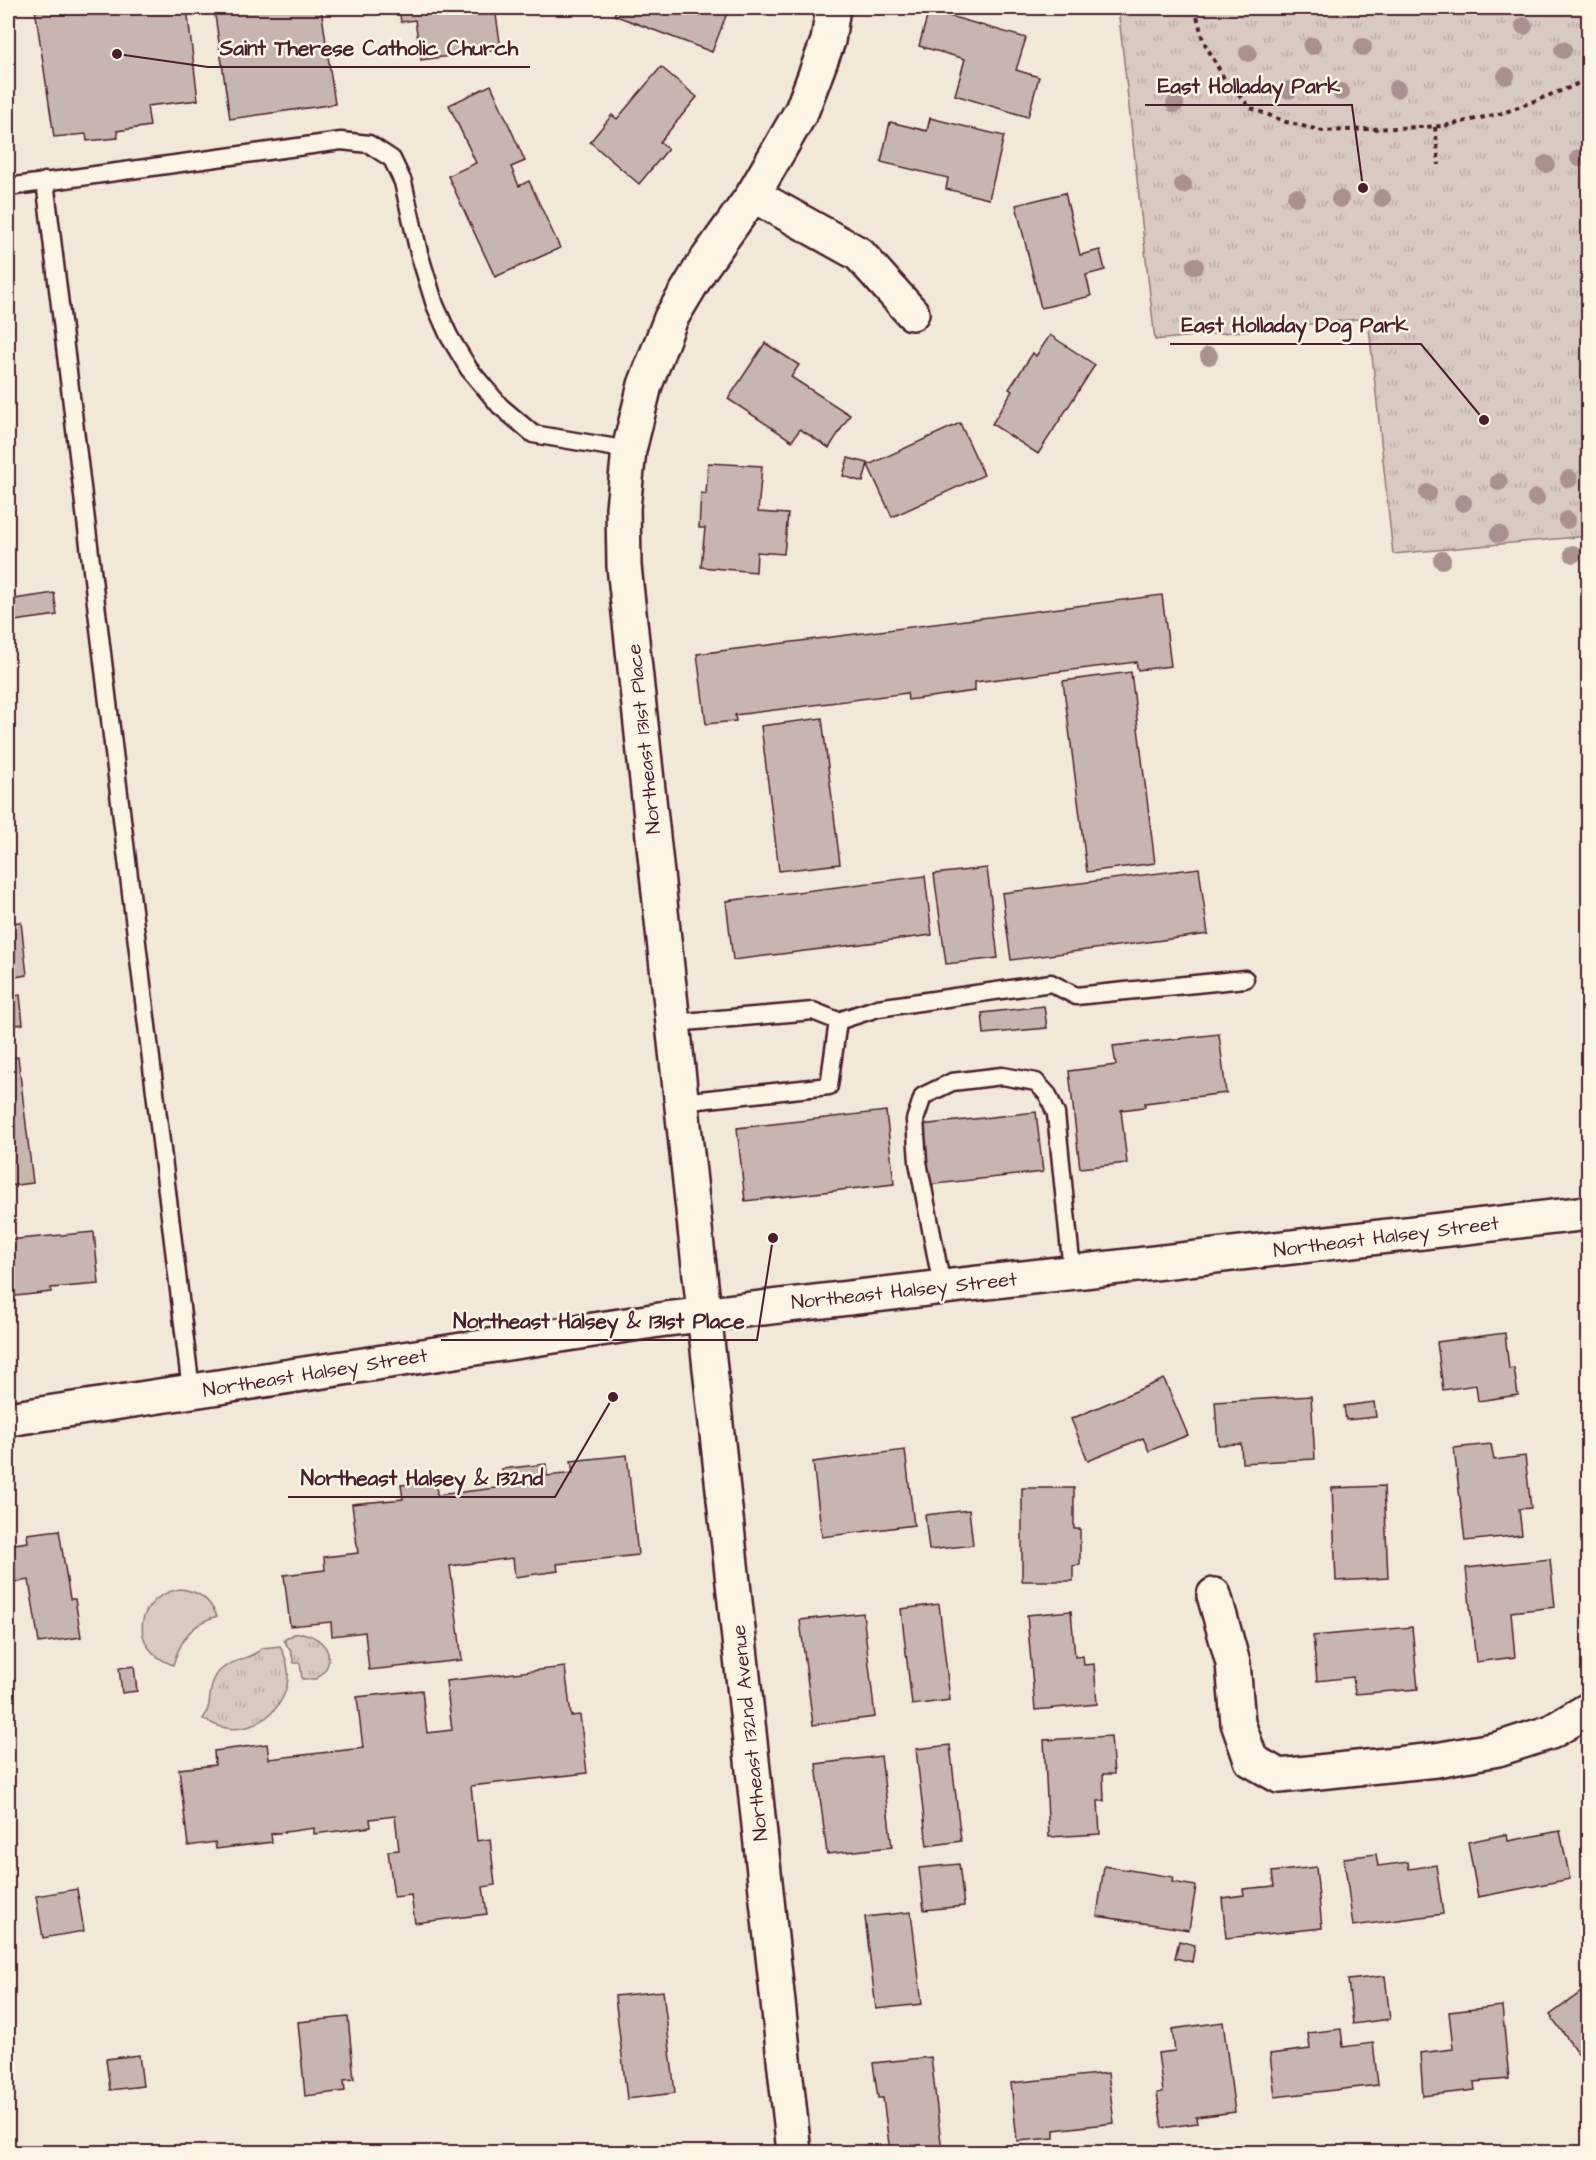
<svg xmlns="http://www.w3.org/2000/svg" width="1596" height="2160" font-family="'Architects Daughter',sans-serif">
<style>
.grass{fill:url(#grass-tufts);stroke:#917476;stroke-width:1.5}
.pitch{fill:#d8cac0;stroke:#917476;stroke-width:1.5}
.building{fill:#c7b6af;stroke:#4a1f2b;stroke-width:1.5}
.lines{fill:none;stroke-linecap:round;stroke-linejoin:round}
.service-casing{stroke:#4a1f2b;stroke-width:21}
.minor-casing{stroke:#4a1f2b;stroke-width:38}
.secondary-casing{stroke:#4a1f2b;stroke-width:38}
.path{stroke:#4a1f2b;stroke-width:4;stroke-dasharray:4.5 4.5;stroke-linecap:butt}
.service{stroke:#fcf5e5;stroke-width:16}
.minor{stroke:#fcf5e5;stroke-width:33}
.secondary{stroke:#fcf5e5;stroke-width:33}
.tree{fill:#a9918e}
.labels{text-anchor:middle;stroke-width:5;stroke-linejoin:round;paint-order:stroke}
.street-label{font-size:20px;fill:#4a1f2b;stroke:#fcf5e5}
.leader{fill:none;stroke:#4a1f2b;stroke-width:2}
.callout-dot{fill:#4a1f2b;stroke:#fcf5e5;stroke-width:2}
.callout-label{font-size:21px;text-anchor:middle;font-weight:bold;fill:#4a1f2b;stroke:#fcf5e5;stroke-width:5;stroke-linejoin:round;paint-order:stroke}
</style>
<defs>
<pattern id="grass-tufts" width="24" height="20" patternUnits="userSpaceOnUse" patternTransform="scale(1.5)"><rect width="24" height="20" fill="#d8cac0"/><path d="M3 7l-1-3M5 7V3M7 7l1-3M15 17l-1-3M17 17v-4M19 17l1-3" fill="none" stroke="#bbada5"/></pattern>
</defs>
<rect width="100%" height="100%" fill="#f1e8da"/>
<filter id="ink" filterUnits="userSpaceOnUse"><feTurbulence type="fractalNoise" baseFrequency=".0167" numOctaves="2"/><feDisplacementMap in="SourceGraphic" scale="12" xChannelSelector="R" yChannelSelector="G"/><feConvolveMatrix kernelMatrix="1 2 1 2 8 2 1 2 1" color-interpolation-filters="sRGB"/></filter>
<g filter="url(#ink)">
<g class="grass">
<polygon points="1118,8 1588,8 1588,536 1393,554 1368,318 1155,340"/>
<path d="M302,1633C327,1638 340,1662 316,1679H302L300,1663H294L291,1652L284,1640L294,1634Z"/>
<path d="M280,1646C282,1651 286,1658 287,1664C295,1702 258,1737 221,1727C215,1725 209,1722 203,1719C213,1706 207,1687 217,1674C230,1658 254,1659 262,1648Z"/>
</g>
<path class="pitch" d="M180,1589C199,1591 209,1599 217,1616C191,1624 181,1639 173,1665C128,1649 134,1597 180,1589Z"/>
<g class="building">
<polygon points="35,8 187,8 198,100 147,106 150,126 117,131 118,138 87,141 86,134 54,137"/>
<polygon points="214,8 321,8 335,104 230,119"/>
<polygon points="399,8 502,8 495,8 501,49 421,60 415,20 401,22"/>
<polygon points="617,8 729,8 712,52 614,15"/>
<polygon points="929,10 1026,38 1016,70 1039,77 1028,117 955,95 965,59 919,46"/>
<polygon points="661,67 697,97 660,142 668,149 639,184 590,142 612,115 617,119"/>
<polygon points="491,85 525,161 511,167 519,186 529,181 560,248 495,277 448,176 476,163 449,105"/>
<polygon points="930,118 1004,136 989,199 946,189 948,178 881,162 890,122 927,131"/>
<polygon points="1065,193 1080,255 1100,250 1105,270 1086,275 1091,296 1041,308 1016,205"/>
<polygon points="1050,335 1095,365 1038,454 992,424 1012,391 1009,389 1033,353 1036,356"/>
<polygon points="765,343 799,365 791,377 850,415 829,448 800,429 792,441 728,399"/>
<polygon points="960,423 984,475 892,517 868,465"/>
<polygon points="848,458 868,463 863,482 843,476"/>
<polygon points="708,463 762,466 758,512 788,514 784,554 757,552 756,572 701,567 705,528 699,528 701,493 706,494"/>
<polygon points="54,593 57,615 8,622 8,600"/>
<polygon points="1162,595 1171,666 1138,670 1136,662 975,682 975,691 908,700 907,693 735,715 736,721 706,724 697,654"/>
<polygon points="1131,672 1155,863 1087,872 1063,681"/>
<polygon points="822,718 840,864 779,871 761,726"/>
<polygon points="987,868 998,958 946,964 934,874"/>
<polygon points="1199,868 1208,934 1011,960 1002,893"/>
<polygon points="925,876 932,935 733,960 726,901"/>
<polygon points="21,922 27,975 8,978 8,923"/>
<polygon points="8,990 8,997 20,995 23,1024 8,1026"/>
<polygon points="1044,1006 1047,1028 984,1034 982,1013"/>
<polygon points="1219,1034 1226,1093 1145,1103 1145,1107 1121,1110 1127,1163 1080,1168 1069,1071 1116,1065 1113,1046"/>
<polygon points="18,1057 33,1183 8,1186 8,1058"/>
<polygon points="886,1111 894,1184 745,1201 737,1128"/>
<polygon points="1036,1112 1043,1172 927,1185 921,1125"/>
<polygon points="94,1232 99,1284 51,1288 51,1292 8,1297 8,1240"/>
<polygon points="1505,1333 1509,1369 1514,1368 1518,1395 1478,1401 1476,1385 1443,1390 1437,1342"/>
<polygon points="1164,1379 1188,1435 1149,1451 1143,1438 1088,1461 1071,1419"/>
<polygon points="1311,1396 1315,1459 1242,1463 1241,1444 1218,1445 1215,1402"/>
<polygon points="1374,1402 1376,1417 1346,1420 1344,1406"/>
<polygon points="1491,1444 1494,1460 1525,1456 1531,1508 1519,1509 1522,1535 1465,1541 1454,1448"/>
<polygon points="905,1450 914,1525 822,1537 813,1462"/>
<polygon points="627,1455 638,1555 557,1564 558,1571 515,1577 513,1558 450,1566 462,1660 369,1670 365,1632 332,1636 331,1622 290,1626 284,1575 325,1570 324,1557 358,1553 352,1504 403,1499 401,1485 436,1481 437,1495 504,1487 502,1469 546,1464 547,1476 573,1473 571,1461"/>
<polygon points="1384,1486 1388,1578 1336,1581 1332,1488"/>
<polygon points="1022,1488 1074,1488 1074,1529 1080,1529 1080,1565 1073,1566 1073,1581 1022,1581"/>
<polygon points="969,1510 973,1545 929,1550 925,1515"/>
<polygon points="59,1530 70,1599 75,1599 81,1637 39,1643 29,1580 8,1583 8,1545 28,1542 27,1534"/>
<polygon points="1550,1559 1555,1607 1511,1612 1515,1657 1476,1662 1466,1568"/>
<polygon points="939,1604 950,1700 912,1705 901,1609"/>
<polygon points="1071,1611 1075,1657 1083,1656 1084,1665 1094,1664 1097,1704 1035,1710 1027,1615"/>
<polygon points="863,1613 875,1717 813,1725 800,1620"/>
<polygon points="1412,1627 1418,1689 1355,1694 1353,1677 1317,1681 1313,1636"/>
<polygon points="134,1666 137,1691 122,1693 119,1668"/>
<polygon points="565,1667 571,1716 580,1715 587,1773 471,1786 477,1841 490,1839 495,1885 483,1887 487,1914 415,1923 411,1895 394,1897 388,1851 399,1850 395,1816 370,1819 371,1827 314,1834 314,1828 271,1834 272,1842 216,1849 215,1842 188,1846 179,1769 215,1765 214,1751 267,1744 269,1759 363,1748 357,1697 422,1690 427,1733 452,1730 446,1681"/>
<polygon points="1111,1736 1114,1774 1103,1774 1104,1801 1098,1801 1100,1834 1049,1837 1044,1740"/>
<polygon points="950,1745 961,1841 927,1846 916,1749"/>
<polygon points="881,1756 892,1847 827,1854 816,1764"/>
<polygon points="1560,1831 1570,1879 1478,1897 1468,1842 1507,1834 1508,1841"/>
<polygon points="1376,1854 1378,1866 1408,1862 1409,1869 1436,1865 1443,1914 1353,1926 1344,1858"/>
<polygon points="959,1864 964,1906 924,1910 919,1868"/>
<polygon points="1104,1866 1173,1877 1172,1882 1196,1886 1189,1930 1097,1916"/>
<polygon points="1316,1867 1322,1928 1226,1938 1222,1898 1244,1895 1243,1889 1274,1886 1272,1872"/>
<polygon points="77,1889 84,1931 43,1938 36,1896"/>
<polygon points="911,1912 922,2004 876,2009 865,1917"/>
<polygon points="1179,1941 1195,1945 1192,1962 1175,1958"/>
<polygon points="1385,1976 1390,2019 1353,2024 1348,1980"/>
<polygon points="1588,1987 1588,2048 1579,2055 1550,2015"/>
<polygon points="663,1991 675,2093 627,2099 615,1996"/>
<polygon points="1502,2006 1509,2079 1474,2082 1475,2090 1423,2096 1420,2053 1453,2049 1449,2012"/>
<polygon points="348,2017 354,2079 344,2080 345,2091 305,2096 298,2022"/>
<polygon points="1223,2022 1235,2112 1196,2117 1197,2123 1162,2128 1157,2093 1163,2092 1158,2053 1175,2051 1172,2029"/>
<polygon points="1341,2029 1343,2047 1373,2043 1378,2085 1275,2097 1270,2054 1310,2049 1308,2033"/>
<polygon points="139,2055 143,2086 110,2090 106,2059"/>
<polygon points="931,2057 942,2151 890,2152 883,2098 878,2098 873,2063"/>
<polygon points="1108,2073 1114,2123 1054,2130 1054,2138 1017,2141 1011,2083"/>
</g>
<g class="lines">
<g class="service-casing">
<g id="service">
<polyline points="45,181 191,1390"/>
<polyline points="8,187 341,141 369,144 392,159 403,182 419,253 435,305 449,336 469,369 500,406 533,434 629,450"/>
<polyline points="838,1021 878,1008 1051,983 1076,996 1245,979"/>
<polyline points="673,1023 813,1011 838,1021 829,1086 681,1102"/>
<polyline points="942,1286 918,1162 915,1120 923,1096 952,1082 1002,1076 1036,1082 1048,1095 1056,1114 1072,1271"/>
</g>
</g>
<g class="minor-casing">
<g id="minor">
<polyline points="753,195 859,254 912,313"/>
<polyline points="1214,1595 1233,1663 1238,1723 1251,1760 1279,1776 1436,1760 1498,1749 1551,1732 1588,1710"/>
<polyline points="794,2152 624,566 623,508 629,450 645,385 671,318 701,268 753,195 802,110 828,41 833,8"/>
</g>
</g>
<g class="secondary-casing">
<polyline id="secondary" points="8,1419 666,1319 1588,1213"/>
</g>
<g class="path">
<polyline points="1195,8 1203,40 1226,82 1251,108 1286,122 1323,131 1444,126 1503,113 1571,87 1588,78"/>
<polyline points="1435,127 1439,165"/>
</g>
<use href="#service" class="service"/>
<use href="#minor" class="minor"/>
<use href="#secondary" class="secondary"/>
</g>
<g class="tree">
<circle cx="1524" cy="26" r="9"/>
<circle cx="1312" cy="46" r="9"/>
<circle cx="1363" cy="47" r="9"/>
<circle cx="1563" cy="50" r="9"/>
<circle cx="1248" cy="53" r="9"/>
<circle cx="1506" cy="76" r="9"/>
<circle cx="1397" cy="89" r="9"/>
<circle cx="1289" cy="90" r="9"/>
<circle cx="1341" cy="92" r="9"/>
<circle cx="1175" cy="104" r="9"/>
<circle cx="1579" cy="158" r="9"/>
<circle cx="1546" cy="164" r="9"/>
<circle cx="1183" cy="185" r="9"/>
<circle cx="1296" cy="197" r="9"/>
<circle cx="1382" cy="198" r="9"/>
<circle cx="1340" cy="199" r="9"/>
<circle cx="1195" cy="266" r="9"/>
<circle cx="1209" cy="356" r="9"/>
<circle cx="1569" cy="479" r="9"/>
<circle cx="1499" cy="482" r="9"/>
<circle cx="1428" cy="493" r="9"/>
<circle cx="1536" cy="498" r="9"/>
<circle cx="1463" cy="503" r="9"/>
<circle cx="1567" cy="520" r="9"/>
<circle cx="1499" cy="534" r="9"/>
<circle cx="1573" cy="554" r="9"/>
<circle cx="1442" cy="560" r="9"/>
</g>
</g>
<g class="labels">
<g class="street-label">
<text transform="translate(643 739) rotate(-96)" y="7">Northeast 131st Place</text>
<text transform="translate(1386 1236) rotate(-7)" y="7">Northeast Halsey Street</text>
<text transform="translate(904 1290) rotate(-6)" y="7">Northeast Halsey Street</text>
<text transform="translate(315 1372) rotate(-9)" y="7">Northeast Halsey Street</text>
<text transform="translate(749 1733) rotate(-96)" y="7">Northeast 132nd Avenue</text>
</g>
</g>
<path class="leader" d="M117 54L208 67H530M1363 188L1352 105H1145M1484 420L1421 344H1170M773 1238L757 1340H441M613 1397L555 1497H288"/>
<g class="callout-dot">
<circle cx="117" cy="54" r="6"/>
<circle cx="1363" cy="188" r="6"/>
<circle cx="1484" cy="420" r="6"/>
<circle cx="773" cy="1238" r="6"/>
<circle cx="613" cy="1397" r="6"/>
</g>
<g class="callout-label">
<text x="369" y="55">Saint Therese Catholic Church</text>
<text x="1249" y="93">East Holladay Park</text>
<text x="1295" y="332">East Holladay Dog Park</text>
<text x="599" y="1328">Northeast Halsey &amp; 131st Place</text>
<text x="422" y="1485">Northeast Halsey &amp; 132nd</text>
</g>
<rect width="1596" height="2160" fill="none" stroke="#fcf5e5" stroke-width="30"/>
<rect x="15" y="15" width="1566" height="2130" fill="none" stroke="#4a1f2b" stroke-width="2" filter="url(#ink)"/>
</svg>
